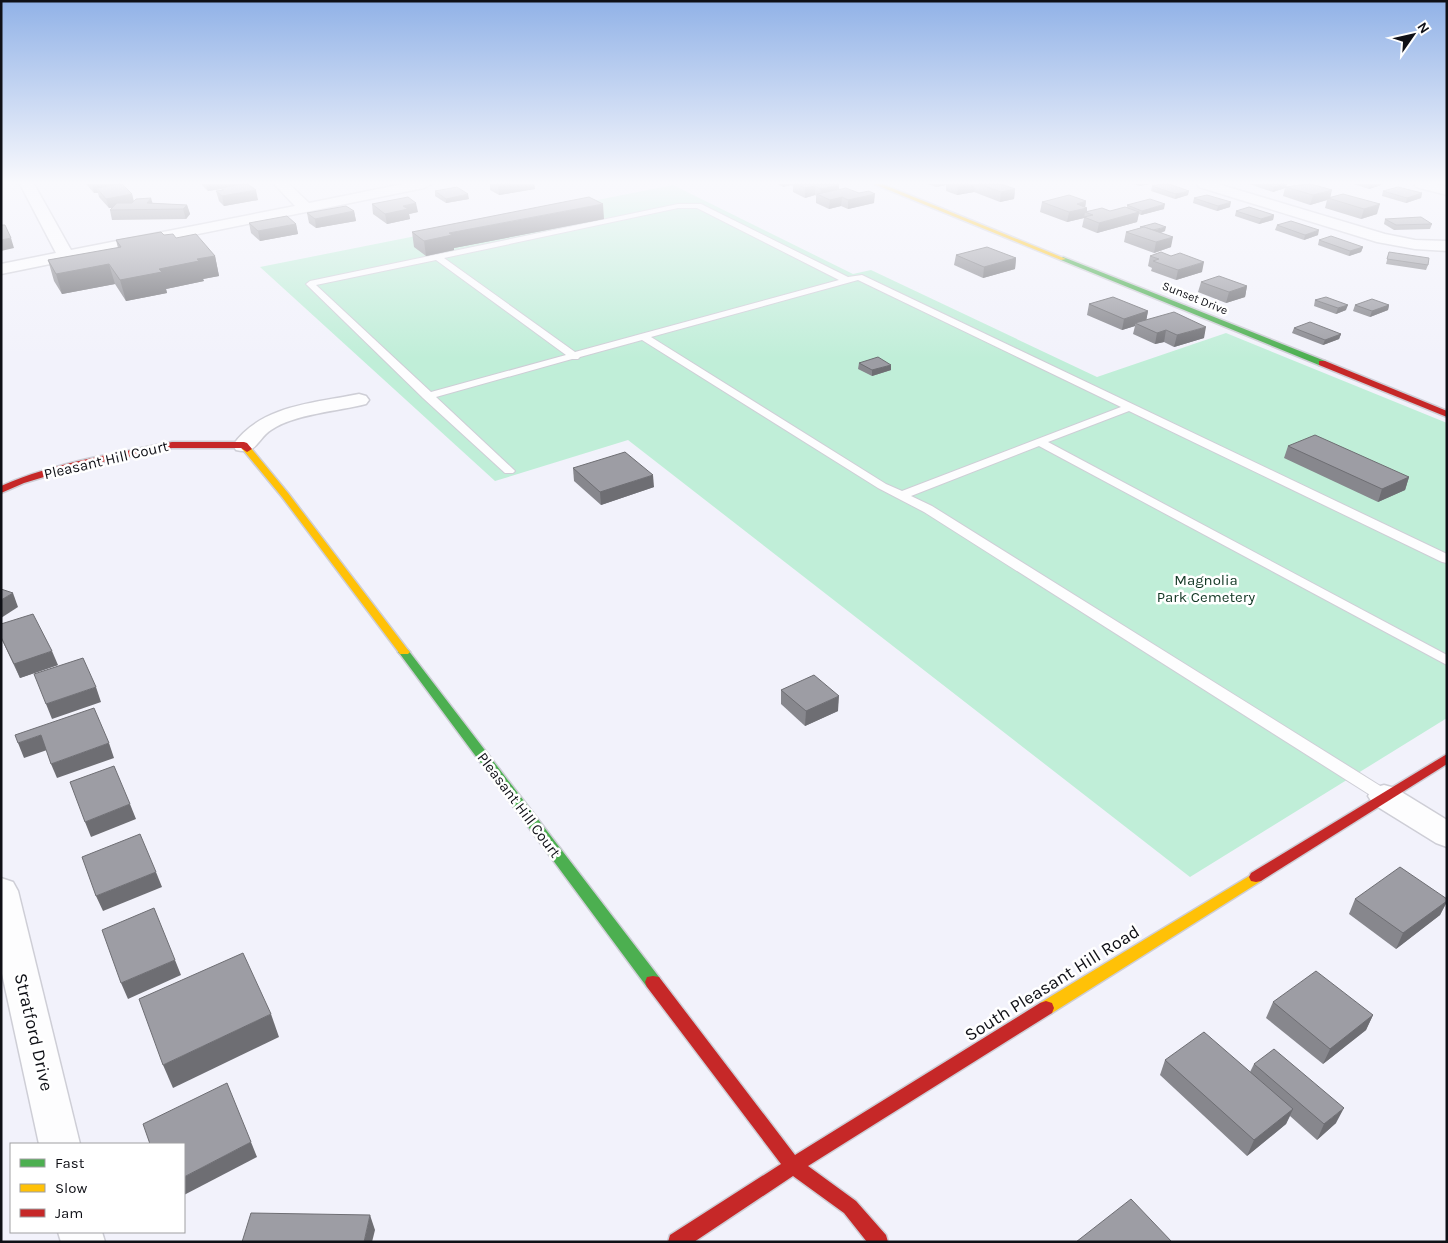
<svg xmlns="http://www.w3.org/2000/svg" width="1448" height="1243" font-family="Karla,sans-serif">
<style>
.green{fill:#c0eed8}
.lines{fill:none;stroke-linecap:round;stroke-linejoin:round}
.lane-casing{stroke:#ceced6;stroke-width:2}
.street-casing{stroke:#ceced6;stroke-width:3}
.fast-casing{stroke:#ceced6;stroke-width:3}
.slow-casing{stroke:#ceced6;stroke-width:3}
.jam-casing{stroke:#ceced6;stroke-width:3}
.lane{fill:#fdfdfe;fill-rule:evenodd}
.street{fill:#fdfdfe;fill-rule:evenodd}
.fast{fill:#4caf50;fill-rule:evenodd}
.slow{fill:#ffc107;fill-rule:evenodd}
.jam{fill:#c62828;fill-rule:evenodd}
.wall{fill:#87878d}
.shaded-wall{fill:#6e6e73}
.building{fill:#9d9da4;stroke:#6e6e73}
.labels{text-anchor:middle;stroke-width:5;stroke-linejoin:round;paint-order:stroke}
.far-street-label{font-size:12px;fill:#0f1016;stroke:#fff}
.street-label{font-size:15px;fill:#0f1016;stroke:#fff}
.park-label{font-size:15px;fill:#113623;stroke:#fff}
.near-street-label{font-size:18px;fill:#0f1016;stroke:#fff}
</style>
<rect width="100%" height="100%" fill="#f2f2fb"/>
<polygon class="green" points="673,185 853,274 871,270 1097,377 1226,333 1447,423 1447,718 1190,877 628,440 495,481 260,267"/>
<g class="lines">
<g class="lane-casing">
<path id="lane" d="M678,204H701L848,277L862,275L1447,554V563L1442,562L1129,411L1048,442L1447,655V665L1039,446L911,496L932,506L1390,792L1392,796L1390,800L1384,802L1378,800L924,512L878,488L642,340L580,357L578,359H572L436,397L513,469L515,471L513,473H505L423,398L306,284L310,281ZM678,208H697L839,280L575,352L444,258ZM436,260L566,355L431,392L316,285ZM858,280L1121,407L902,491L886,484L651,337Z"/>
</g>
<g class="street-casing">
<g id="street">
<polygon points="20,184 34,184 71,250 295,206 274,184 289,184 309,203 403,184 431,184 424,188 1,274 1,264 56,253"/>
<polygon points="1197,184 1218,184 1385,234 1415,240 1447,241 1447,251 1415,249 1377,242 1199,187"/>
<polygon points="1414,184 1437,184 1447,187 1447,195 1416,187"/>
<path d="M359,394L366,396L369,400L366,404C339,411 294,414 271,430C257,439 257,455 236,450L233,445C261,405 315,403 359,394Z"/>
<polygon points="1384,785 1395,788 1447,820 1447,847 1436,843 1373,804 1368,796 1373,788"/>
<polygon points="1,878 13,882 18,891 80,1144 39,1144 1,969"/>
<polygon points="58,1232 102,1232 105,1242 61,1242"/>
</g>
</g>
<g class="fast-casing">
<g id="fast">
<polygon points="1063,257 1325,361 1326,363 1319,365 1061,260 1060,259"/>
<polygon points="404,648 408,650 659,977 661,982 659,987 653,988 647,987 400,654 398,652"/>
</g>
</g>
<g class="slow-casing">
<g id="slow">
<polygon points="874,184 882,184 1066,259 1061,260"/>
<polygon points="247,446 250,447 288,493 408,650 410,652 408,654 400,654 282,497 244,451 242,449"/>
<polygon points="1256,872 1261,873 1263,877 1261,881 1052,1013 1046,1015 1040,1013 1038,1008 1040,1003"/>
</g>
</g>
<g class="jam-casing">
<g id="jam">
<polygon points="1319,361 1325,361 1447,411 1447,417 1319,365"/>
<path d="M172,442H244L247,443L252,449L247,452L241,448H172L77,467L24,483L1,493V486C55,462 115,454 172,442Z"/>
<polygon points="1447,754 1447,764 1261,881 1256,882 1251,881 1249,877 1251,873"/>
<polygon points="653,976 659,977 795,1155 1040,1003 1046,1001 1052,1003 1054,1008 1052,1013 808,1166 856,1201 886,1235 888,1242 867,1242 844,1213 793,1176 694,1242 668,1242 670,1235 781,1164 647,987 645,982 647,977"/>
</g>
</g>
<use href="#lane" class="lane"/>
<use href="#street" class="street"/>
<use href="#fast" class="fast"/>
<use href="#slow" class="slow"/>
<use href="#jam" class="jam"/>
</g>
<g class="wall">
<polygon points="86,184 113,184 132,194 134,201 153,203 187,205 190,214 186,219 112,220 110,210 112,208 109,208 99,197 98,193 94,193"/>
<polygon points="201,184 239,184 258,200 224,206 219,201 216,191 222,190 221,189 208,191"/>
<polygon points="490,184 534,184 535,189 499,195 490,190"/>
<polygon points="777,184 838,184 839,185 839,189 874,203 848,209 841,206 829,209 816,203 816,196 815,195 805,198 793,192 793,186 791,185 783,187"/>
<polygon points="927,184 1004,184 1004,185 1015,189 1014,199 1000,202 974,192 957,195 946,191 946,185 936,187"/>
<polygon points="1133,184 1150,184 1140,186"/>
<polygon points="1249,184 1287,184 1286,187 1330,198 1343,194 1377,214 1361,219 1325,208 1327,200 1310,205 1283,196 1285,188 1273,192"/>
<polygon points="1353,184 1381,184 1381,185 1369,189"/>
<polygon points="1152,186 1188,195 1175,199 1151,191"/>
<polygon points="435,191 469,199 446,203 435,196"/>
<polygon points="1383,191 1422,193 1421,198 1406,203 1382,196"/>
<polygon points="1194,198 1230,207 1217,211 1193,203"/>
<polygon points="1086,201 1085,207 1087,208 1087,211 1110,211 1127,208 1127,205 1164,209 1141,215 1139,214 1137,222 1097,233 1082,227 1084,218 1067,222 1040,212 1042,202"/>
<polygon points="372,204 418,212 409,214 410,219 387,224 373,214"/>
<polygon points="354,211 356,221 316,228 309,223 307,213"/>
<polygon points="1236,211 1274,215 1273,220 1259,224 1235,216"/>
<polygon points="604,219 454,248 454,250 426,256 414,247 412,232"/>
<polygon points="1385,219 1432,224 1430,229 1394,230 1384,224"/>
<polygon points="249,223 296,224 298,234 260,241 251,233"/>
<polygon points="1277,225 1318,235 1304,240 1275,230"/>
<polygon points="1140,227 1165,231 1161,233 1171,247 1154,253 1124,242 1126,232 1140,228"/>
<polygon points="164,235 176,238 215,256 219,276 203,279 204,281 166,289 167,293 126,301 115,284 62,294 54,281 48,260 118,248 116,240"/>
<polygon points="1319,240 1363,247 1361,252 1349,256 1318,245"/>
<polygon points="1389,252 1428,265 1426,270 1386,264"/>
<polygon points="956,255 1016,258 1015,269 983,278 954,265"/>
<polygon points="1150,256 1202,272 1176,280 1151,271 1152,268 1148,266"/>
<polygon points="1201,282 1247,286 1245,297 1226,303 1198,292"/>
<polygon points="1315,300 1346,310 1336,314 1314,306"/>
<polygon points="1089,304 1148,311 1146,320 1204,338 1174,347 1164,342 1155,344 1133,334 1135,326 1122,330 1087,315"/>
<polygon points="1355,305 1389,305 1388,310 1370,317 1353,311"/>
<polygon points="1294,328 1341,334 1339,339 1323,345 1292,333"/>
<polygon points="859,363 891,370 872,376 858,369"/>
<polygon points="1288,446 1409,477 1405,490 1378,502 1284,458"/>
<polygon points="573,468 654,487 601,505 574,481"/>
<polygon points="1,624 58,665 20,678 1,638"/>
<polygon points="781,690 838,711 805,726 781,704"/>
<polygon points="1355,899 1447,899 1447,902 1440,915 1396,949 1349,914"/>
<polygon points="1273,1002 1373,1015 1366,1030 1323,1064 1266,1018"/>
<polygon points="1165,1060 1250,1072 1254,1064 1336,1123 1317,1140 1290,1116 1286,1124 1247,1156 1160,1075"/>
</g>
<g class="shaded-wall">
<polygon points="92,184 113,184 115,190 97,188 98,193 94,193"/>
<polygon points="206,184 239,184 239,186 221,188 221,189 208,191"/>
<polygon points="510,184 534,184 535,189 499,195 498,186"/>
<polygon points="783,184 791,184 791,185 783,187"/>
<polygon points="936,184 946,184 946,185 936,187"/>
<polygon points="968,184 975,184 974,192 957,195 958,186"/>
<polygon points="1141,184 1150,184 1140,186"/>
<polygon points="1287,184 1285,188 1273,192 1274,187"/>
<polygon points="1370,184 1381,184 1381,185 1369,189"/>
<polygon points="839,185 839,194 821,196 821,189"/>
<polygon points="815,186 815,195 805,198 805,188"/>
<polygon points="1015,189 1014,199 1000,202 1001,192"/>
<polygon points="256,190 258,200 224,206 222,196"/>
<polygon points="1332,190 1330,199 1328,198 1327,200 1310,205 1313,195"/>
<polygon points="1189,191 1188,195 1175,199 1176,194"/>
<polygon points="1422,193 1421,198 1406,203 1407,198"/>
<polygon points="132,194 134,204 109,208 106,199"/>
<polygon points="468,194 469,199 446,203 446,199"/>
<polygon points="875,194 874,203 848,209 848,200"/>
<polygon points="842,197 841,206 829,209 830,200"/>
<polygon points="151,198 154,208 147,203"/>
<polygon points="1086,201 1085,208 1087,208 1087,213 1085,212 1084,218 1067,222 1069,212 1077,204"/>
<polygon points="1231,202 1230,207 1217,211 1218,206"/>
<polygon points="416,203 418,212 409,214 410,219 387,224 385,214 403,206"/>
<polygon points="603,204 604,219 454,248 454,250 426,256 424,241 449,233"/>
<polygon points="1165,204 1164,209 1141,215 1142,211"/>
<polygon points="1380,204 1377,214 1361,219 1364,209"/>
<polygon points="187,205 190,214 186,219 183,209"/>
<polygon points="354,211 356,221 316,228 315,219"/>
<polygon points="1139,212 1137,222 1097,233 1099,223"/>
<polygon points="1274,215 1273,220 1259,224 1261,219"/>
<polygon points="296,224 298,234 260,241 258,231"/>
<polygon points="1166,227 1165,231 1150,236 1151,231"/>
<polygon points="1319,230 1318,235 1304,240 1305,235"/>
<polygon points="1173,237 1171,247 1154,253 1156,242"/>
<polygon points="11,238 14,248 1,251 1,240"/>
<polygon points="1363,247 1361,252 1349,256 1350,251"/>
<polygon points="215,256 219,276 203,279 204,281 166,289 167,293 126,301 120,280 159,269 197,259"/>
<polygon points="1016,258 1015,269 983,278 984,267"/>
<polygon points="1204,262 1202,272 1176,280 1178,270"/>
<polygon points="109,264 115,284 62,294 56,274"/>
<polygon points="1247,286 1245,297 1226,303 1229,292"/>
<polygon points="1348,305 1346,310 1336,314 1338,308"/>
<polygon points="1389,305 1388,310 1370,317 1372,311"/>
<polygon points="1148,311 1146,322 1135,323 1135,326 1122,330 1124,319"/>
<polygon points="1206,327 1204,338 1174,347 1177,335"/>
<polygon points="1166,330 1164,342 1155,344 1157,333"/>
<polygon points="1341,334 1339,339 1323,345 1325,340"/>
<polygon points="891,365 891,370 872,376 872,370"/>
<polygon points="653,475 654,487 601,505 600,492"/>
<polygon points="1409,477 1405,490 1378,502 1382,489"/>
<polygon points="13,593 18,607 1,618 1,600"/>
<polygon points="52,651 58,665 20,678 14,664"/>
<polygon points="96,687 101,702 52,719 46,704"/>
<polygon points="839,696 838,711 805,726 806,711"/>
<polygon points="41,735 47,750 24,758 18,743"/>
<polygon points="109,743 114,758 57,778 51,764"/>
<polygon points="130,804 136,819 91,837 85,822"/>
<polygon points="156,872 162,887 103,911 96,896"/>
<polygon points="1447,901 1440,915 1396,949 1403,933"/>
<polygon points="175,960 181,975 128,999 121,983"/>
<polygon points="271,1014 279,1037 173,1088 163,1065"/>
<polygon points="1373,1015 1366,1030 1323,1064 1330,1049"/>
<polygon points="1344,1108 1336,1123 1317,1140 1324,1124"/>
<polygon points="1293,1109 1286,1124 1247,1156 1254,1140"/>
<polygon points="251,1142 257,1157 184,1195 184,1177"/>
<polygon points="370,1215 375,1230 372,1242 364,1242"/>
</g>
<g class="building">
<polygon points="118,184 122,184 132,194 106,199 97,188"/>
<polygon points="242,184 248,184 256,190 222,196 216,191 224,190 221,188"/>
<polygon points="494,184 510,184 498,186"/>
<polygon points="795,184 838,184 839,185 821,189 815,186 805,188"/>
<polygon points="953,184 968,184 958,186"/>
<polygon points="979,184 1001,184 1015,189 1001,192"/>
<polygon points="1160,184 1169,184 1189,191 1176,194 1152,186"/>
<polygon points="1263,184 1285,184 1274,187"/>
<polygon points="1306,184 1311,184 1332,190 1313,195 1286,187"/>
<polygon points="457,187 468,194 446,199 435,191"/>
<polygon points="1398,187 1422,193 1407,198 1383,191"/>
<polygon points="846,188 859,193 869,191 875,194 848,200 842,197 830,200 817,194"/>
<polygon points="1343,194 1380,204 1364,209 1328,198"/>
<polygon points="1069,195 1086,201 1077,204 1087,208 1069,212 1042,202"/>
<polygon points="1207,195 1231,202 1218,206 1194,198"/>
<polygon points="408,197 416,203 403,206 408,209 385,214 372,204"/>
<polygon points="589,197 603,204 449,233 452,235 424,241 412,232"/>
<polygon points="151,198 147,203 187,205 183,209 110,210 117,203 132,203 136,199"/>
<polygon points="1150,199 1165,204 1142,211 1127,205"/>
<polygon points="346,206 354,211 315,219 307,213"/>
<polygon points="1125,207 1139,212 1099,223 1084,217 1093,215 1085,212 1102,208 1110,211"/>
<polygon points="1249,207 1274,215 1261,219 1236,211"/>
<polygon points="287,216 296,224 258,231 249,223"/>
<polygon points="1421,217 1432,224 1396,225 1385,219"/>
<polygon points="1291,221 1319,230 1305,235 1277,225"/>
<polygon points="1155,223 1166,227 1153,230 1144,227 1140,227"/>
<polygon points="1,225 5,225 11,238 1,240"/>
<polygon points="1144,227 1173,237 1156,242 1126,232"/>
<polygon points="161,232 164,235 173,234 176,238 196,234 215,256 197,259 199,261 159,269 162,272 120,280 109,264 56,274 48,260 121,247 116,240"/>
<polygon points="1331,236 1363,247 1350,251 1319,240"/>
<polygon points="987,247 1016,258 984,267 956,255"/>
<polygon points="1161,252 1171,256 1180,253 1204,262 1178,270 1153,261 1159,259 1150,256"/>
<polygon points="1389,252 1429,258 1428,265 1387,259"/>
<polygon points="1219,276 1247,286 1229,292 1201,282"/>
<polygon points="1113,297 1148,311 1124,319 1089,304"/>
<polygon points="1326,297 1348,305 1338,308 1315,300"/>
<polygon points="1372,299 1389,305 1372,311 1355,305"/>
<polygon points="1174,312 1206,327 1177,335 1166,330 1157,333 1135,323"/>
<polygon points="1310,322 1341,334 1325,340 1294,328"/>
<polygon points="878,357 891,365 872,370 859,363"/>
<polygon points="1315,435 1409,477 1382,489 1288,446"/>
<polygon points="625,452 653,475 600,492 573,468"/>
<polygon points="1,589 13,593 1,600"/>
<polygon points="33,614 52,651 14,664 1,637 1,624"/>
<polygon points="83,658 96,687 46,704 34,674"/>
<polygon points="814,675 839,696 806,711 781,690"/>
<polygon points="94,708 109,743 51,764 41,735 18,743 15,735"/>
<polygon points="114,766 130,804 85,822 70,782"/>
<polygon points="140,834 156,872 96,896 82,857"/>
<polygon points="1400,867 1447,899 1447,901 1403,933 1355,899"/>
<polygon points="154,908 175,960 121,983 102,930"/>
<polygon points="243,953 271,1014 163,1065 139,999"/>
<polygon points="1316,971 1373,1015 1330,1049 1273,1002"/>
<polygon points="1204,1032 1293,1109 1254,1140 1165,1060"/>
<polygon points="1274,1049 1344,1108 1324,1124 1254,1064"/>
<polygon points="227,1083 251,1142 184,1177 184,1144 150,1144 143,1124"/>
<polygon points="1131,1199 1172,1242 1076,1242"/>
<polygon points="251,1213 370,1215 364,1242 242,1242"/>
</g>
<linearGradient id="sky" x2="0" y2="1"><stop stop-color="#91b2e7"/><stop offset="0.51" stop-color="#f9f9fd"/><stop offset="1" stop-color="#f9f9fd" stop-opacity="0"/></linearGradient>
<rect width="1448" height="358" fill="url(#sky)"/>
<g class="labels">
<g class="far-street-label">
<text transform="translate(1195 298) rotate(22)" y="4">Sunset Drive</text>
</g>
<g class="street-label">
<text transform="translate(106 460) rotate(-13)" y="5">Pleasant Hill Court</text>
<text transform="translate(519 805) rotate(53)" y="5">Pleasant Hill Court</text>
</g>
<g class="park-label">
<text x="1206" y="585">Magnolia<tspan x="1206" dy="17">Park Cemetery</tspan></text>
</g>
<g class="near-street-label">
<text transform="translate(1052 983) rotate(-32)" y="6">South Pleasant Hill Road</text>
<text transform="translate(34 1032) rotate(77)" y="6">Stratford Drive</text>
</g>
</g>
<rect width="1448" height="1243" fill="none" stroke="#0f1016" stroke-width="5"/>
<rect x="10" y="1143" width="175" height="90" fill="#ffffff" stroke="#9f9fa2"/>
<rect x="20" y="1159" width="25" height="8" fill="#4caf50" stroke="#9f9fa2"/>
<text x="55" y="1168" font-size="15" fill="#0f1016">Fast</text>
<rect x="20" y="1184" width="25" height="8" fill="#ffc107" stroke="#9f9fa2"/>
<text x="55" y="1193" font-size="15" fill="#0f1016">Slow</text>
<rect x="20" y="1209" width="25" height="8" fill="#c62828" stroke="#9f9fa2"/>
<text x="55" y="1218" font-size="15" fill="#0f1016">Jam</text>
<g transform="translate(1413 35) rotate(56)" stroke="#ffffff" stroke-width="4" paint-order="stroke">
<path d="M0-4L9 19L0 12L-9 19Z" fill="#0f1016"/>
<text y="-8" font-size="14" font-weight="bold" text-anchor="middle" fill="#0f1016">N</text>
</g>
</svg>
